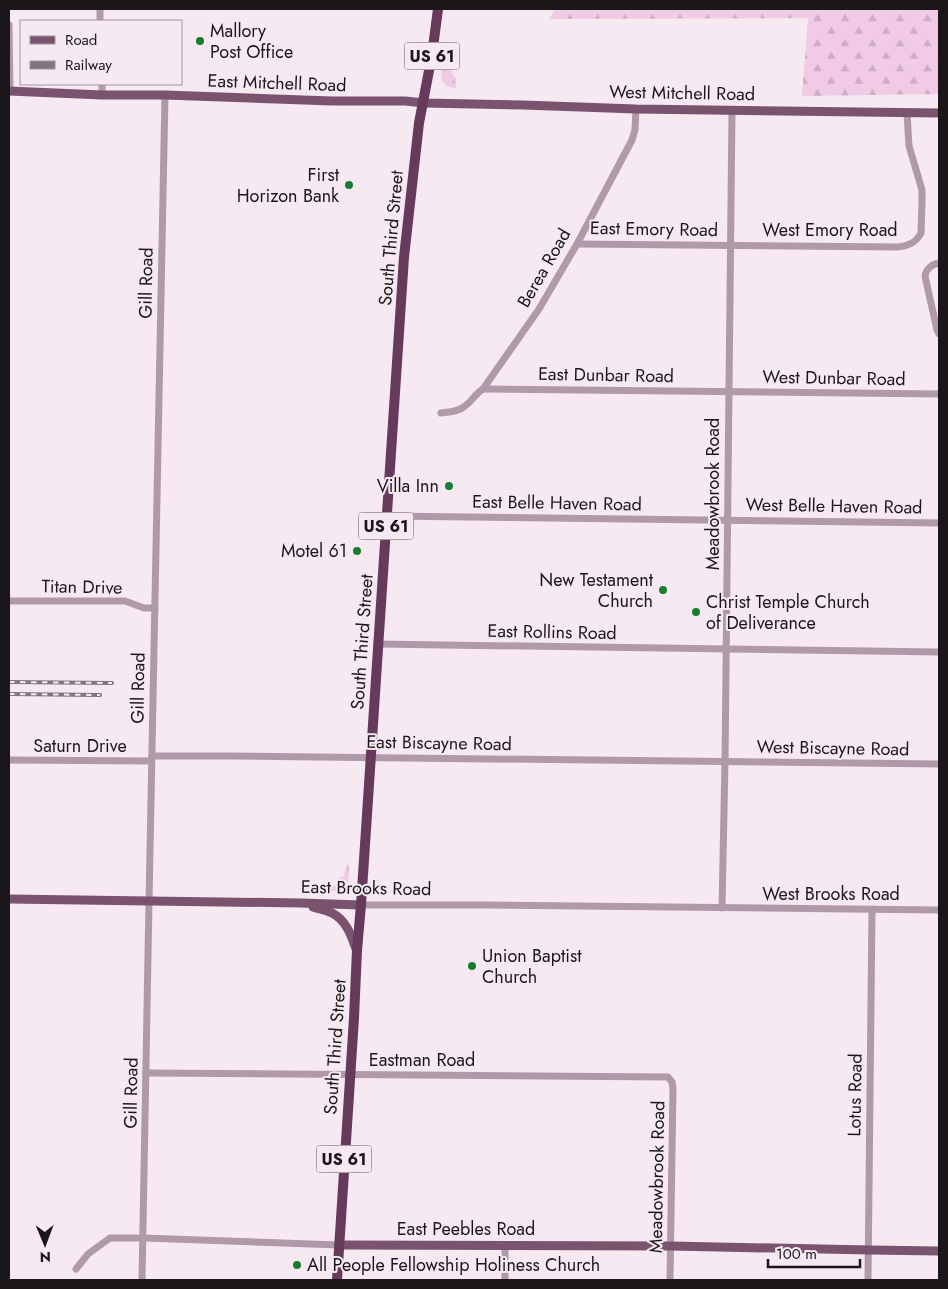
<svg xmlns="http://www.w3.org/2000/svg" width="948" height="1289" font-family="Jost,sans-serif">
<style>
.grass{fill:url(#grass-tufts)}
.forest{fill:url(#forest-firs)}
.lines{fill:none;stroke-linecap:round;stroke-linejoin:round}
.minor{stroke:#b099a9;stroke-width:7}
.major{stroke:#7a536f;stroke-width:9}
.highway{stroke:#663a5a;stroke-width:10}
.rail-casing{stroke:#80777d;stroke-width:4}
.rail{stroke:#f7e9f2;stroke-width:2;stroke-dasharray:5.5;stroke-linecap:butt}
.poi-dot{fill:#177d30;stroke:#f7e9f2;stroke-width:2}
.labels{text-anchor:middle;stroke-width:4;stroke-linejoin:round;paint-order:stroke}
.shield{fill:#f7e9f2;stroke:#5d555a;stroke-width:1}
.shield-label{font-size:16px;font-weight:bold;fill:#1b1619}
.poi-label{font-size:18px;fill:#1b1619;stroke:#f7e9f2;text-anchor:start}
.street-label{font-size:18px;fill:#1b1619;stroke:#f7e9f2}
</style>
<defs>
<pattern id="grass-tufts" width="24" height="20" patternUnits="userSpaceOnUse" patternTransform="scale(1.25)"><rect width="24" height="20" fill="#f1cbe5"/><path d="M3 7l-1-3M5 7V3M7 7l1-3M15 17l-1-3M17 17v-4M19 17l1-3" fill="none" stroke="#ceaec4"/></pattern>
<pattern id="forest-firs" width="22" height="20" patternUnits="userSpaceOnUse" patternTransform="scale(1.25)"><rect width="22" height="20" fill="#f1cbe5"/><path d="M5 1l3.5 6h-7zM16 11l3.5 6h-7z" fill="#ceaec4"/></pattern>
</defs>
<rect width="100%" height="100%" fill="#f7e9f2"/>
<g class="grass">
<path d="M443,63L447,64L456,79V88C438,87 441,76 443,63Z"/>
<path d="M349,863C349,875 351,889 337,891L300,890V882L301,881L305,886H336L338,884L336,880L344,876L346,865Z"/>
</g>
<polygon class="forest" points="555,9 939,9 939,94 802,96 808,18 549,19"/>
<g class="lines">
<g class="minor">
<polyline points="100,9 100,21"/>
<polyline points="9,25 10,91"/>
<polyline points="102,84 102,95"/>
<path d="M577,244L898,247C908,246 916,243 921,233L922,203V190L909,146L907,113"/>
<path d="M939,263C932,264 926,269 925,276L937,330L939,334"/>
<polyline points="483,389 939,394"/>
<path d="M441,413C449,412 458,412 465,406C472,401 475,394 483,389L539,309L577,244L632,140L635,130L636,109"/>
<polyline points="386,516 939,523"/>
<polyline points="9,601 125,601 144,608 155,608"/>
<polyline points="378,644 939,652"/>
<polyline points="152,756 232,756 939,764"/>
<polyline points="9,760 151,761"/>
<polyline points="361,905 484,905 939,910"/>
<polyline points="722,908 725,762 732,111"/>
<polyline points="146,1073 668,1077 672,1082 673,1088 670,1280"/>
<polyline points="76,1269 88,1254 110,1238 144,1238 339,1245"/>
<polyline points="142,1280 149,901 165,95"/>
<polyline points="505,1280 505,1245"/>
<polyline points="868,1280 872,909"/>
</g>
<g class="major">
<polyline points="9,91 102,95 165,95 332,101 405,101 424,103 523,105 636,109 939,113"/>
<polyline points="9,899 301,903 361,905"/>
<path d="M313,907C319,909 326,910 332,913C346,920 351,935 356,949"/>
<polyline points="339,1245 671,1246 869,1250 939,1251"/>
</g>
<polyline class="highway" points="337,1280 354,1018 357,950 361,905 404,257 419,123 432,55 438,9"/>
<g class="rail-casing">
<g id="rail">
<polyline points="9,682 112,683"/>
<polyline points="9,694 100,695"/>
</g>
</g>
<use href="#rail" class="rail"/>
</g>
<g class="poi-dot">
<circle cx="200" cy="41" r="5"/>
<circle cx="349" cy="185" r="5"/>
<circle cx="449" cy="486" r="5"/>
<circle cx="357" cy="551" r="5"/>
<circle cx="663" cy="590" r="5"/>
<circle cx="696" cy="612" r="5"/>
<circle cx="472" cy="966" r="5"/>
<circle cx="297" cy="1265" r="5"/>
</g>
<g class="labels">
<g class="shield">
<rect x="404.5" y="42.5" width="55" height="27" rx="4"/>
<rect x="358.5" y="512.5" width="55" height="27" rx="4"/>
<rect x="316.5" y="1145.5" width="55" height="27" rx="4"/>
</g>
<g class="shield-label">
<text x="432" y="62">US 61</text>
<text x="386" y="532">US 61</text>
<text x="344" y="1165">US 61</text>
</g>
<g class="poi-label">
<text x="210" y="37">Mallory<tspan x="210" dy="21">Post Office</tspan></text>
<text x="339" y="181" text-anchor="end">First<tspan x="339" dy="21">Horizon Bank</tspan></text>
<text x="439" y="492" text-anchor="end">Villa Inn</text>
<text x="347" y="557" text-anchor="end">Motel 61</text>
<text x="653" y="586" text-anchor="end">New Testament<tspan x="653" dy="21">Church</tspan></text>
<text x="706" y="608">Christ Temple Church<tspan x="706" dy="21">of Deliverance</tspan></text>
<text x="482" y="962">Union Baptist<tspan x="482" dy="21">Church</tspan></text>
<text x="307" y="1271">All People Fellowship Holiness Church</text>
</g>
<g class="street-label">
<text transform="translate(277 83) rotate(2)" y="6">East Mitchell Road</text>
<text transform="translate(682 93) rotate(1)" y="6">West Mitchell Road</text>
<text transform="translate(654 229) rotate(1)" y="6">East Emory Road</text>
<text x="830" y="236">West Emory Road</text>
<text transform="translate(391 238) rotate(-85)" y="6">South Third Street</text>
<text transform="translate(544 268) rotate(-60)" y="6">Berea Road</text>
<text transform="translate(146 283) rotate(-89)" y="6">Gill Road</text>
<text transform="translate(606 375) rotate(1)" y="6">East Dunbar Road</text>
<text transform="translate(834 378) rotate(1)" y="6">West Dunbar Road</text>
<text transform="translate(713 494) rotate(-90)" y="6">Meadowbrook Road</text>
<text transform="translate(557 503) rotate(1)" y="6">East Belle Haven Road</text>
<text transform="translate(834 506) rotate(1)" y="6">West Belle Haven Road</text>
<text transform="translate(82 587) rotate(1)" y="6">Titan Drive</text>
<text transform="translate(552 632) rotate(1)" y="6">East Rollins Road</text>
<text transform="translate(362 642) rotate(-86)" y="6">South Third Street</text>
<text transform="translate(138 688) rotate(-89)" y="6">Gill Road</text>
<text transform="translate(439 743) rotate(1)" y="6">East Biscayne Road</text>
<text x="80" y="752">Saturn Drive</text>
<text transform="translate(833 748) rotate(1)" y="6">West Biscayne Road</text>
<text transform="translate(366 888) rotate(1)" y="6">East Brooks Road</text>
<text x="831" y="900">West Brooks Road</text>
<text transform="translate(335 1047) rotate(-86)" y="6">South Third Street</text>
<text x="422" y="1066">Eastman Road</text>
<text transform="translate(131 1093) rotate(-89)" y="6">Gill Road</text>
<text transform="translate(855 1095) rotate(-89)" y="6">Lotus Road</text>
<text transform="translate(657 1177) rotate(-89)" y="6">Meadowbrook Road</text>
<text x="466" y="1235">East Peebles Road</text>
</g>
</g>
<rect width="948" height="1289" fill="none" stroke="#1b1619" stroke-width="20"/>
<rect x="20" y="20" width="162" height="65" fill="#f7e9f2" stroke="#9f959b"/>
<rect x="30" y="36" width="25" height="8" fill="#7a536f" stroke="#9f959b"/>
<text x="65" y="45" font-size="15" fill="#1b1619">Road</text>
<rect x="30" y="61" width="25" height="8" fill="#80777d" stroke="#9f959b"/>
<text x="65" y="70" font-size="15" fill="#1b1619">Railway</text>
<g transform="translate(45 1244) rotate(179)" stroke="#f7e9f2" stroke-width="4" paint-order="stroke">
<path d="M0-4L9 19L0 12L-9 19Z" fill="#1b1619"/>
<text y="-8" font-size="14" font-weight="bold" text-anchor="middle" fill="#1b1619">N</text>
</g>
<path d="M768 1259v8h92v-8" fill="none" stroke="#1b1619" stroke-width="2.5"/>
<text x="776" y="1259" font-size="15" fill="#1b1619" stroke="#f7e9f2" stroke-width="4" paint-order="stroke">100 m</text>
</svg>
